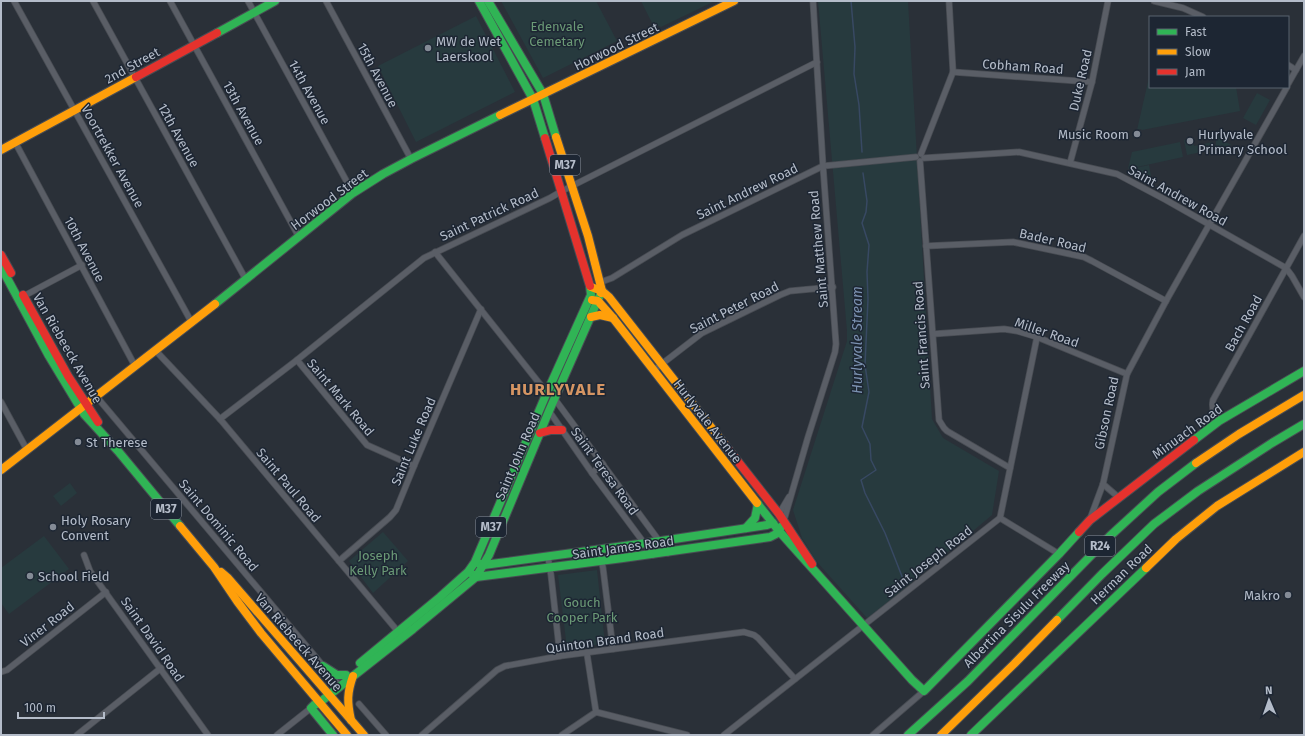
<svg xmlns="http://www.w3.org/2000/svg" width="1305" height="736" font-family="'Fira Sans',sans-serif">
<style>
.green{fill:#273a3e}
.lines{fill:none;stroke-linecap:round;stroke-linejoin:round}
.stream{stroke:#384963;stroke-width:1.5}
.street-casing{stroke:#484c53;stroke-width:7}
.fast-casing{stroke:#484c53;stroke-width:10}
.slow-casing{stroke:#484c53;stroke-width:10}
.jam-casing{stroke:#484c53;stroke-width:10}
.street{stroke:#5a5e66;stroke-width:5.5}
.fast{stroke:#30b455;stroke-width:8}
.slow{stroke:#ff9f0a;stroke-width:8}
.jam{stroke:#e5322d;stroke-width:8}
.poi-dot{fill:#848b96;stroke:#1d2633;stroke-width:1.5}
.labels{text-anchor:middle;stroke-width:3;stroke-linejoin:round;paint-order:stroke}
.shield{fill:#1d2633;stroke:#878f9c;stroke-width:1}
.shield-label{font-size:12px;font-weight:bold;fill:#b4bcc9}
.park-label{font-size:13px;fill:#6b9a76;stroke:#1d2633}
.poi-label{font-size:13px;fill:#b4bcc9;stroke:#1d2633;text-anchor:start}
.street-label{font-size:13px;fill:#b4bcc9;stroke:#1d2633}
.water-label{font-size:14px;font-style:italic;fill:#7c92b1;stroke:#1d2633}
.district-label{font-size:17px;font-weight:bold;letter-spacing:1px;fill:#d59563;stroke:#1d2633}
</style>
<rect width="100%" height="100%" fill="#2a3038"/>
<g class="green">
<polygon points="501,1 596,1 617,41 543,78"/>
<polygon points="641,1 715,1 661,27 652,23"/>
<polygon points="818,1 908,1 932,419 943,438 999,471 992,515 868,619 817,562 802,538 793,510 847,341 847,331"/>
<polygon points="476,16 515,92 416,142 378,66"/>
<polygon points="1150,73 1150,87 1236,87 1240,111 1142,130 1141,129 1137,130"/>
<polygon points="1257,93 1270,100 1256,125 1243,118"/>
<polygon points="1228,133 1225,142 1232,145 1215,149 1216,142 1215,136"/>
<polygon points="1192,138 1194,146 1213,142 1211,150 1187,155 1184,140"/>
<polygon points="1180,142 1183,157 1128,169 1132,152"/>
<polygon points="1149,165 1152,181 1129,171 1130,169"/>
<polygon points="70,483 77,493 61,506 53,496"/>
<polygon points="383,532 408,561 373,593 349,561"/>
<polygon points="44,536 69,569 9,614 1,603 1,568"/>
<polygon points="597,570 605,644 567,648 558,575"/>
</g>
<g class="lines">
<g class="stream">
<polyline points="851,1 855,47 854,74 859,105 862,152"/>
<polyline points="863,173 867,201 866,212 862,223 869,245 867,272 868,299 865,365 869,392 862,427 870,444 871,460 876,470 861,480 865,493 885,533 905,584"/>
</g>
<g class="street-casing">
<g id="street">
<polyline points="14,1 192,323"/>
<polyline points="93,1 245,278"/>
<polyline points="170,1 299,237"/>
<polyline points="248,1 353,193"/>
<polyline points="326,1 411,159"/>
<polyline points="1154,1 1183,8 1203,17"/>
<polyline points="1288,65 1296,70"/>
<polyline points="953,72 1092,82"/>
<polyline points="1288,84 1304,56"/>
<polyline points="15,142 135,366"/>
<polyline points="921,154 953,72 949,1"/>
<polyline points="924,158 1019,152 1117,174 1166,200 1286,268 1292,276 1304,297"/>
<polyline points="920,161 939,420 944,428 947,431 1010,468"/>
<polyline points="1070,163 1092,82 1108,1"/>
<polyline points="926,246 1013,242 1084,257 1092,261 1166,301"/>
<polyline points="435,252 547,393"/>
<polyline points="601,282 612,278 682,235 823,166 916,157"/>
<polyline points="22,297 82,265"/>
<polyline points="933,334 1004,329 1017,331 1037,337 1127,374"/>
<polyline points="156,351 220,419 400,634"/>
<polyline points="297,360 367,445 414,466"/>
<polyline points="654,370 702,333 780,295 790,291 833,287"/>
<polyline points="96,396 340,686"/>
<polyline points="554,398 668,553"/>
<polyline points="1,402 27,450"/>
<polyline points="549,411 592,473 653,555"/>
<polyline points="220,419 297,360 424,258 550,198 562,191 817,62"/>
<path d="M1219,421C1214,415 1211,409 1213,400L1304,236"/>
<polyline points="592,473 603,464"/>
<polyline points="1103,484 1118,497"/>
<polyline points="779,514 789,497"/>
<polyline points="1000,518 1059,554"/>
<polyline points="1090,519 1103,484 1127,374 1166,301 1287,87"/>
<polyline points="784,520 808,437 835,352 836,344 823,166 813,1"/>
<polyline points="599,550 603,568 613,649"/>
<polyline points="84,555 90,571 208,735"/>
<polyline points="548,557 551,575 560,656"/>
<polyline points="339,561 390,517 396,510 414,466 481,309"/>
<polyline points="587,654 596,712"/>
<polyline points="1,672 7,670 106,592"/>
<polyline points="359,704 386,735"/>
<polyline points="77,735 161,668"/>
<polyline points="277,735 311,708"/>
<polyline points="422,735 497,670 505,666 560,656 744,632 754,635 758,638 795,679"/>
<polyline points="562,735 596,712 687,735"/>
<polyline points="724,735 1000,518 1037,337"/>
<polyline points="873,735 924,691"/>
</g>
</g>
<g class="fast-casing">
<g id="fast">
<polyline points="479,1 533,99 545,138"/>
<polyline points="488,1 543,94 556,137"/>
<polyline points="217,33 275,1"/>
<polyline points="1,267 49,356 84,414 118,451 180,526"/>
<polyline points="215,304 353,193 383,174 411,159 500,115"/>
<polyline points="1194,440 1219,421 1304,371"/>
<polyline points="757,503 779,531 912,680 924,691 1059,554 1079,532"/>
<polyline points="746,528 755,518 758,504"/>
<polyline points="478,563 484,565 661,541 767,525 773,523"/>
<polyline points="472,574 476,577 623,558 770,537 776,534 781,527"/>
<polyline points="1057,620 1102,574 1154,524 1198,491 1272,443 1304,424"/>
<polyline points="360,663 440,597 468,572 475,562 545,397 591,295 590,286"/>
<polyline points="323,666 337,675 346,675"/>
<polyline points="319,703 314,705 311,708 333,735"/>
<polyline points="319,703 413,629 476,577 489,555 549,411 601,293"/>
<polyline points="908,735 968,681 1110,536 1158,492 1196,463"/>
<polyline points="971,735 1146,568"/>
</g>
</g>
<g class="slow-casing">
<g id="slow">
<polyline points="500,115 734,1"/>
<polyline points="556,137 588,236 602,291 601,293"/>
<polyline points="1,150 136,77"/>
<polyline points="591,287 602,291 609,297 725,445"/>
<polyline points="592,300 598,301 613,318 757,503"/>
<polyline points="591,317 600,315 613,318"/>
<polyline points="1196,463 1239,434 1304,395"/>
<polyline points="1,470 215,304"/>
<polyline points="180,526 214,567 237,601 261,633 347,735"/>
<polyline points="1146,568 1176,539 1217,506 1304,452"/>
<polyline points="221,572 228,578 364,735"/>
<path d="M351,720C347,702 347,693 353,676"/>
<polyline points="941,735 1014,664 1057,620"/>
</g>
</g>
<g class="jam-casing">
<g id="jam">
<polyline points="136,77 217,33"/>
<polyline points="545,138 590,286"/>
<polyline points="1,255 11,273"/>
<polyline points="23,295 68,376 98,422"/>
<polyline points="540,433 551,430 562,430"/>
<polyline points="725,445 779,514 812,564"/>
<polyline points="1079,532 1090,520 1194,440"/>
</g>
</g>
<use href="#street" class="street"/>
<use href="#fast" class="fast"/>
<use href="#slow" class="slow"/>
<use href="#jam" class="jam"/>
</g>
<g class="poi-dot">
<circle cx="428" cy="48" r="4"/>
<circle cx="1137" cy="134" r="4"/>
<circle cx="1190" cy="141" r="4"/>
<circle cx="78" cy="442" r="4"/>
<circle cx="53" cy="527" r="4"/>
<circle cx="30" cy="576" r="4"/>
<circle cx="1288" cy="595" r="4"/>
</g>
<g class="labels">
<g class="shield">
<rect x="550" y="155" width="30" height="20" rx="3"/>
<rect x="151" y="499" width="30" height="20" rx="3"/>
<rect x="476" y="517" width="30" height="20" rx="3"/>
<rect x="1085" y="536" width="30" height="20" rx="3"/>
</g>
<g class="shield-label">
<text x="565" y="169">M37</text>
<text x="166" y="513">M37</text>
<text x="491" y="531">M37</text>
<text x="1100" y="550">R24</text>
</g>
<g class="park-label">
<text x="557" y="31">Edenvale<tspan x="557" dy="15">Cemetary</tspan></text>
<text x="378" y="560">Joseph<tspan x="378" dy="15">Kelly Park</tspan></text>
<text x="582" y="607">Gouch<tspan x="582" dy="15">Cooper Park</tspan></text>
</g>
<g class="poi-label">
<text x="436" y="46">MW de Wet<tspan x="436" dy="15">Laerskool</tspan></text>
<text x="1129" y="139" text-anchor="end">Music Room</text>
<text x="1198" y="139">Hurlyvale<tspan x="1198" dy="15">Primary School</tspan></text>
<text x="86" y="447">St Therese</text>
<text x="61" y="525">Holy Rosary<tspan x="61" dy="15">Convent</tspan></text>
<text x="38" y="581">School Field</text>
<text x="1280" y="600" text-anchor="end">Makro</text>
</g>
<g class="street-label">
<text transform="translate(616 46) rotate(-26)" y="5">Horwood Street</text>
<text transform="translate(132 65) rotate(-29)" y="5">2nd Street</text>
<text transform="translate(1023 66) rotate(4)" y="5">Cobham Road</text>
<text transform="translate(378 75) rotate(62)" y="5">15th Avenue</text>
<text transform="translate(1080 80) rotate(-77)" y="5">Duke Road</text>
<text transform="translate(310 92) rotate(61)" y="5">14th Avenue</text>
<text transform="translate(244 113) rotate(61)" y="5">13th Avenue</text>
<text transform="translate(179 135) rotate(61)" y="5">12th Avenue</text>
<text transform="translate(113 156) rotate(61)" y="5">Voortrekker Avenue</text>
<text transform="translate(747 191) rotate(-26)" y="5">Saint Andrew Road</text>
<text transform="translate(1178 195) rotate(29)" y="5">Saint Andrew Road</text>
<text transform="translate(329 199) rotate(-37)" y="5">Horwood Street</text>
<text transform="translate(489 214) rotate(-25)" y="5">Saint Patrick Road</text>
<text transform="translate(1053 240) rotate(13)" y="5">Bader Road</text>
<text transform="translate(85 249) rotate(62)" y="5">10th Avenue</text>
<text transform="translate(818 249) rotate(-95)" y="5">Saint Matthew Road</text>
<text transform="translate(734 307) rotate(-27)" y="5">Saint Peter Road</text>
<text transform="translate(1243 323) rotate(-61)" y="5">Bach Road</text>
<text transform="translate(1047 332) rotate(19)" y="5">Miller Road</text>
<text transform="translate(921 335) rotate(-94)" y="5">Saint Francis Road</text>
<text transform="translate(68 348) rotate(60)" y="5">Van Riebeeck Avenue</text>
<text transform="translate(341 397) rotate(50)" y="5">Saint Mark Road</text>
<text transform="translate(1106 413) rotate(-78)" y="5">Gibson Road</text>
<text transform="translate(708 421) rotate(52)" y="5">Hurlyvale Avenue</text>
<text transform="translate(1187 431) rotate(-36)" y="5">Minuach Road</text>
<text transform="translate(413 441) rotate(-67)" y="5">Saint Luke Road</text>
<text transform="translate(517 456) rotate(-67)" y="5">Saint John Road</text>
<text transform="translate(605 471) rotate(54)" y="5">Saint Teresa Road</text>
<text transform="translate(289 485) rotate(50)" y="5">Saint Paul Road</text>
<text transform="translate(219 525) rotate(50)" y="5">Saint Dominic Road</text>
<text transform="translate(623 547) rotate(-8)" y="5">Saint James Road</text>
<text transform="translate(928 561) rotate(-38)" y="5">Saint Joseph Road</text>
<text transform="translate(1121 574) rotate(-44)" y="5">Herman Road</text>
<text transform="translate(1016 614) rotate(-45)" y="5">Albertina Sisulu Freeway</text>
<text transform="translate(47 624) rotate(-38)" y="5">Viner Road</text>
<text transform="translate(153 639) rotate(55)" y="5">Saint David Road</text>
<text transform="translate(605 640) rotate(-8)" y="5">Quinton Brand Road</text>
<text transform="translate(299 642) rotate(49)" y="5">Van Riebeeck Avenue</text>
</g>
<g class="water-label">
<text transform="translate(857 340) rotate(-90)" y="5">Hurlyvale Stream</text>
</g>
<g class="district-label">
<text x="558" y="395">HURLYVALE</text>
</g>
</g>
<rect width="1305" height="736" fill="none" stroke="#b4bcc9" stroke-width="4"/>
<rect x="1149" y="16" width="140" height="72" fill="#1d2633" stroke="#59626f"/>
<rect x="1157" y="29" width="20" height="6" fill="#30b455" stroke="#59626f"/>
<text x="1185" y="36" font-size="12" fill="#b4bcc9">Fast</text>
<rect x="1157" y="49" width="20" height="6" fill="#ff9f0a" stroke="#59626f"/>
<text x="1185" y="56" font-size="12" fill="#b4bcc9">Slow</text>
<rect x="1157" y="69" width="20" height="6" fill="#e5322d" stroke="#59626f"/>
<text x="1185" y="76" font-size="12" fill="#b4bcc9">Jam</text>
<g transform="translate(1269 700) rotate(358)" stroke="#1d2633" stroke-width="3" paint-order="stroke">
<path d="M0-3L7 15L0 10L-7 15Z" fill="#b4bcc9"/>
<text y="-6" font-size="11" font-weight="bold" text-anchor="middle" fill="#b4bcc9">N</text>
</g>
<path d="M18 712v6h86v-6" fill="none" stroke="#b4bcc9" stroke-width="2"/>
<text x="24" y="712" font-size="12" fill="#b4bcc9" stroke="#1d2633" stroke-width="3" paint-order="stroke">100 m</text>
</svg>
